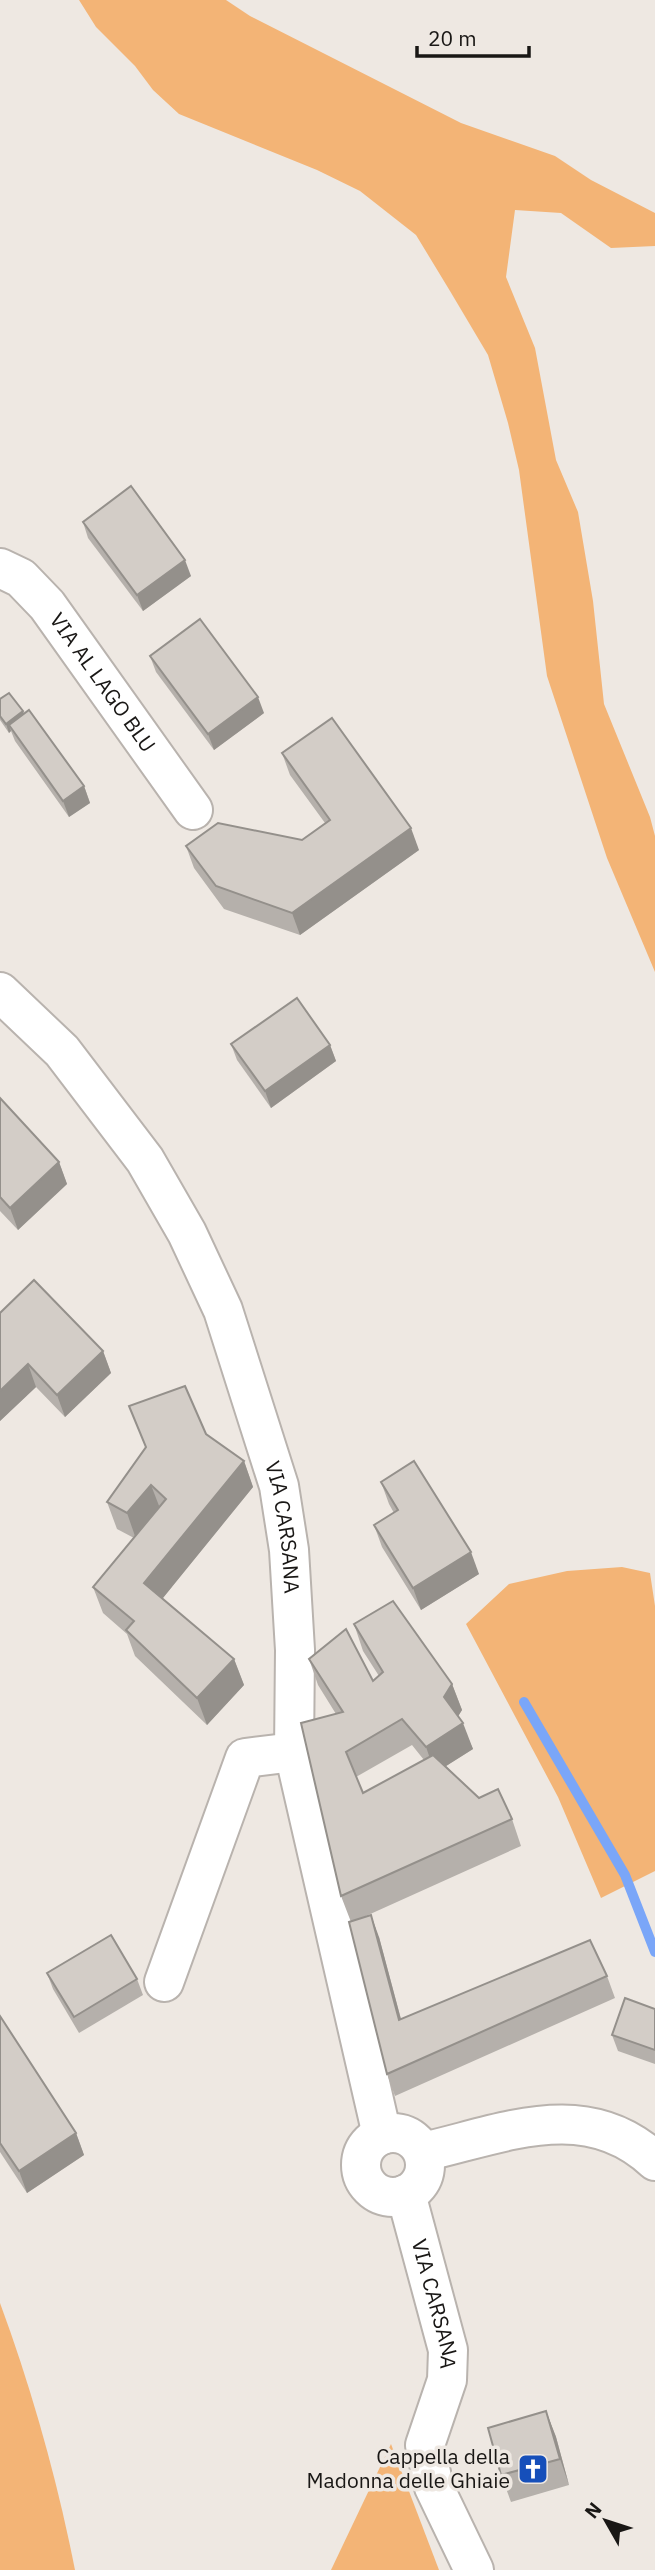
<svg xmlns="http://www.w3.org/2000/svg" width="655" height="2570" font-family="'IBM Plex Sans',sans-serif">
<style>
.green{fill:#f3b476}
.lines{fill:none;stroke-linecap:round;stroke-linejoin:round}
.stream{stroke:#7aa6f8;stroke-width:10}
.minor-casing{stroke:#b9b3ae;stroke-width:42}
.minor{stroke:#fff;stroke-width:38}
.wall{fill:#b5b0ab;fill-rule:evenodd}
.shaded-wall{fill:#94908b}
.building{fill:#d3cdc7;stroke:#94908b;stroke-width:2}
.labels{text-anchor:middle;stroke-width:7;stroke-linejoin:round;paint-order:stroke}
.street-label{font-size:21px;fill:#191715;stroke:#eee8e2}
.poi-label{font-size:21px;fill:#191715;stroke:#eee8e2;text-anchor:end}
</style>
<rect width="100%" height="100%" fill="#eee8e2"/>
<g class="green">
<polygon points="79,0 226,0 250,16 461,123 555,156 591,180 655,213 655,246 611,248 561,213 515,210 506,277 535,348 556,460 578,512 593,601 604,704 650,817 655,836 655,972 607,858 547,676 519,470 508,423 488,355 450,291 416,235 360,191 317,170 179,114 153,90 135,66 96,27"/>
<polygon points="622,1567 650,1573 655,1606 655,1871 601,1898 558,1797 466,1624 509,1584 567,1571"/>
<path d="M0,2303C32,2390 57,2479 75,2570H0Z"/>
<polygon points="391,2444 439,2570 331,2570"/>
</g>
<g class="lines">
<polyline class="stream" points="524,1702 625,1875 655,1952"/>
<g class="minor-casing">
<g id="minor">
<path id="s1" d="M0,568L21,578L47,605L193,810"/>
<path id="s2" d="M0,992L62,1051L145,1160L187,1233L223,1310L279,1486L289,1550L295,1650L294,1752L382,2135"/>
<polyline points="164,1982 245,1758 294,1752"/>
<circle cx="393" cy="2165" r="32"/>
<path d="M423,2152C503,2134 586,2096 655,2161"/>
<path id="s3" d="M406,2194L448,2350L447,2380L425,2445L434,2487L474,2570"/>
</g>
</g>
<use href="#minor" class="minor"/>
</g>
<g class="wall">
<polygon points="83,522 191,576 143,611 88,538"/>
<polygon points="150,656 264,713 214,750 156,672"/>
<polygon points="0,699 23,711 24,714 84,786 90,803 69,817 15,741 11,731 9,733 0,720"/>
<polygon points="282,753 419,850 300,935 224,909 194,868 186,846 302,840 325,823 290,775"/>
<polygon points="231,1044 330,1045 336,1061 271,1108 237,1060"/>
<polygon points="0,1098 59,1162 67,1184 18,1230 0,1211"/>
<polygon points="0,1313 103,1351 111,1373 65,1417 36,1387 0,1421"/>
<polygon points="129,1406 206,1434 244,1461 253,1487 162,1599 234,1659 244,1685 207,1725 135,1656 127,1634 103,1613 93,1587 134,1538 117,1529 107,1502 146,1448"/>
<polygon points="381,1482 479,1574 421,1610 382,1547 374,1525 394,1513 389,1504"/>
<path d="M354,1624L452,1684L462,1710L458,1716L473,1749L446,1766L479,1798L512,1819L521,1846L357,1920L379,1937L401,2019L607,1976L615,1998L395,2096L387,2074L351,1922L341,1896L336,1714L318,1685L309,1659L373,1681L379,1676L363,1651ZM412,1745L424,1760L363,1793L356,1777Z"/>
<polygon points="47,1973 137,1979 143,1995 79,2033 53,1989"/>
<polygon points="655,2009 655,2064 618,2051 612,2035"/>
<polygon points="0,2016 76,2133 84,2155 27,2193 0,2152"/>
<polygon points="546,2411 556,2437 569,2485 511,2502 501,2475"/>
</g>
<g class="shaded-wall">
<polygon points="185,560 191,576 143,611 137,595"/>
<polygon points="258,697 264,713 214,750 208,734"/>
<polygon points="23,711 26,720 9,725 11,731 9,733 6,724"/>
<polygon points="84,786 90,803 69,817 63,801"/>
<polygon points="411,828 419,850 300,935 292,913"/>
<polygon points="330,1045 336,1061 271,1108 265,1091"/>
<polygon points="59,1162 67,1184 18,1230 10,1208"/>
<polygon points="103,1351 111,1373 65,1417 57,1395"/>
<polygon points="28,1364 36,1387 0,1421 0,1391"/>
<polygon points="244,1461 253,1487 154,1609 144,1583"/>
<polygon points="151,1485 161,1511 136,1539 127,1513"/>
<polygon points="471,1552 479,1574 421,1610 413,1588"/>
<polygon points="234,1659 244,1685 207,1725 197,1698"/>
<polygon points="452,1684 462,1710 454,1723 444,1697"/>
<polygon points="463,1723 473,1749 435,1773 426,1747"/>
<polygon points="371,1915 379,1937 407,2042 399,2020"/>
<polygon points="76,2133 84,2155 27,2193 19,2171"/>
<polygon points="546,2411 556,2437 569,2485 560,2459"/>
</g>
<g class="building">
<polygon points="131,486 185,560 137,595 83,522"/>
<polygon points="200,619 258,697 208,734 150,656"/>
<polygon points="9,693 23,711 6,724 0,716 0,699"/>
<polygon points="29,710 84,786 63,801 9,725"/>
<polygon points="332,718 411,828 292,913 216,886 186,846 218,823 302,840 330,820 282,753"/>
<polygon points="297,998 330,1045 265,1091 231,1044"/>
<polygon points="0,1098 59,1162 10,1208 0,1197"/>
<polygon points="34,1280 103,1351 57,1395 28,1364 0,1391 0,1313"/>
<polygon points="185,1386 206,1434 244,1461 144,1583 234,1659 197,1698 126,1630 134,1621 93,1587 166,1499 151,1485 127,1513 107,1502 146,1447 129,1406"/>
<polygon points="414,1461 471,1552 413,1588 374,1525 398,1510 381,1482"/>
<polygon points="393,1601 452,1684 444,1697 463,1723 426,1747 402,1719 346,1752 363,1793 433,1755 479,1798 498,1789 512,1819 341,1896 301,1723 343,1712 309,1659 346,1629 373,1681 383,1672 354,1624"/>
<polygon points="371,1915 399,2020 590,1940 607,1976 387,2074 349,1922"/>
<polygon points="111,1935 137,1979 74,2017 47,1973"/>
<polygon points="625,1998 655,2009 655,2050 612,2035"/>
<polygon points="0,2016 76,2133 19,2171 0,2143"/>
<polygon points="546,2411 560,2459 501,2475 488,2428"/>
</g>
<defs>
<g id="church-square" transform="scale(1.575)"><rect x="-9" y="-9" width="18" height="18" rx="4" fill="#164fba" stroke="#eee8e2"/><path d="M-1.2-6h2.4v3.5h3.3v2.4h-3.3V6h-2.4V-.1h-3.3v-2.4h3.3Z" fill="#fff"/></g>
</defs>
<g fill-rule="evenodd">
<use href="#church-square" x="533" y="2469"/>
</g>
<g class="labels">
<g class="street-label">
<text dy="7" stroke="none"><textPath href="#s1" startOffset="156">VIA AL LAGO BLU</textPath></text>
<text dy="7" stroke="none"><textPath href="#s2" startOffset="618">VIA CARSANA</textPath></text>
<text dy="7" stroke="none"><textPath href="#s3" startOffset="114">VIA CARSANA</textPath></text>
</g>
<g class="poi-label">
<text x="510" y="2464">Cappella della<tspan x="510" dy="24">Madonna delle Ghiaie</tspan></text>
</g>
</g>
<g transform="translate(606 2521) rotate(309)" stroke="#eee8e2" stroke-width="5" paint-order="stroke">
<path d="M0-5L12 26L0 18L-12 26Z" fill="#191715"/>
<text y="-10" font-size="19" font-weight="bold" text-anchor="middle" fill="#191715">N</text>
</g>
<path d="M417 46v10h112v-10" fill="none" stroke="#191715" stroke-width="3.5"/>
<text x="428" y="46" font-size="21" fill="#191715" stroke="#eee8e2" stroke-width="5" paint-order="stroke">20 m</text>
</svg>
